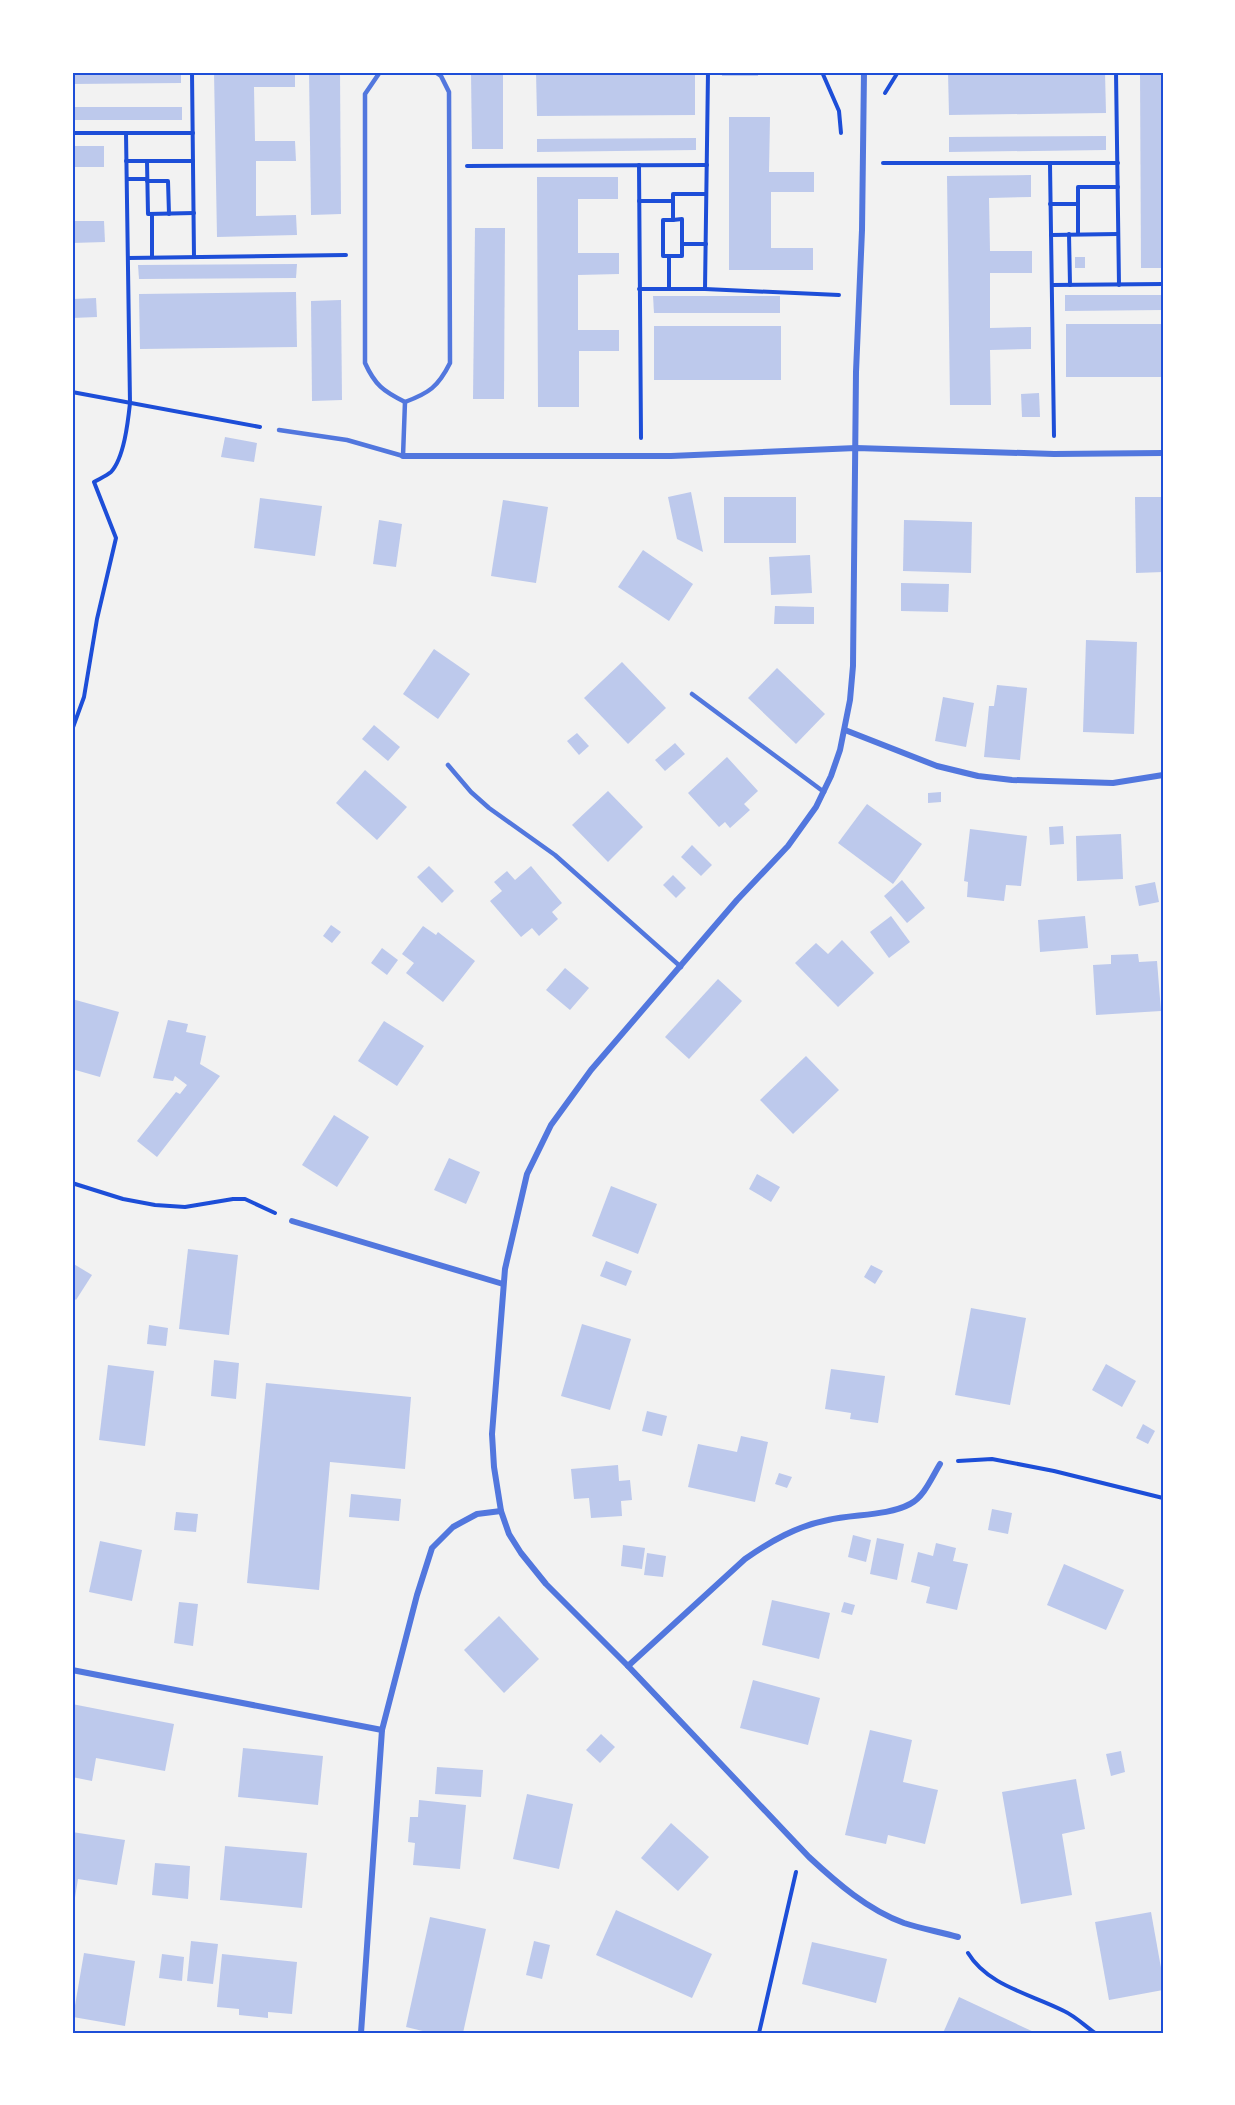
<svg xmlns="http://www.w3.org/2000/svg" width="1235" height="2105" font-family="'Exo 2',sans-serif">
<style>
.building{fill:#bdc9ec}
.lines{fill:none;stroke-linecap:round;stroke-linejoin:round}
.path{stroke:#1d4ed8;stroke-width:4}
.service{stroke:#5277de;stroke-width:4.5}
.minor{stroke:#5277de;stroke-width:6}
.neatline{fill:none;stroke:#1d4ed8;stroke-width:2}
</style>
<rect width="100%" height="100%" fill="#f2f2f2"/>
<g class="building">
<polygon points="72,72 181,72 181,83 72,84"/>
<polygon points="214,72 295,72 295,87 254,87 255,141 295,141 296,161 256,161 256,216 296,215 297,235 217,237"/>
<polygon points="309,72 340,72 341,214 311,215"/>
<polygon points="471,72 503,72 503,149 472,149"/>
<polygon points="536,72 695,72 695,115 537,116"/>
<rect x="722" y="72" width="36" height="4"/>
<polygon points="948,72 1105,72 1106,113 949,115"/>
<polygon points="1140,72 1163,72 1163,268 1141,268"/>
<rect x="72" y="107" width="110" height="13"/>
<polygon points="729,117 770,117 769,172 814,172 814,192 771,192 771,248 813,248 813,270 729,270"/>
<polygon points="1106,136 1106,150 949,152 949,137"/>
<polygon points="696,138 696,150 537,152 537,139"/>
<rect x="72" y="146" width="32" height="21"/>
<polygon points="1031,175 1031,197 989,198 990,251 1032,251 1032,273 990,273 990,328 1031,327 1031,349 990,350 991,405 950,405 947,176"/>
<polygon points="537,177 618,177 618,199 578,199 578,253 619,253 619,274 578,275 578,330 619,330 619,351 579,351 579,407 538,407"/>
<polygon points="72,221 104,221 105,242 72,243"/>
<polygon points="475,228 505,228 504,399 473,399"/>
<rect x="1075" y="257" width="10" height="11"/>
<polygon points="297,264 296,278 139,279 138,265"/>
<polygon points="296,292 297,347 140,349 139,294"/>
<polygon points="1065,295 1163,295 1163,310 1065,311"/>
<polygon points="653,296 780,296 780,313 654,313"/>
<polygon points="96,298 97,317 72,318 72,299"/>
<polygon points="341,300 342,400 312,401 311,301"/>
<rect x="1066" y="324" width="97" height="53"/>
<rect x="654" y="326" width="127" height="54"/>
<polygon points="1039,393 1040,417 1022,417 1021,394"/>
<polygon points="225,437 257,443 254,462 221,457"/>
<polygon points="691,492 703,552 677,539 668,497"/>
<rect x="724" y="497" width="72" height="46"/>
<polygon points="1135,497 1163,497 1163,572 1136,573"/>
<polygon points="260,498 322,506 315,556 254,548"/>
<polygon points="503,500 548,507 536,583 491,576"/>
<polygon points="379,520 402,524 396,567 373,564"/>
<polygon points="904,520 972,522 971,573 903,571"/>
<polygon points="643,550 693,584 669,621 618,587"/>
<polygon points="810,555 812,593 771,595 769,557"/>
<polygon points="901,583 949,584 948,612 901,611"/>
<polygon points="775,606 814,607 814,624 774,624"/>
<polygon points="1086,640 1137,642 1134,734 1083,732"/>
<polygon points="434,649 470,674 438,719 403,694"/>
<polygon points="622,662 666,708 628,744 584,698"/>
<polygon points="777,668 825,714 796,744 748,698"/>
<polygon points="997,685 1027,688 1020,760 984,757 989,706 994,706"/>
<polygon points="943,697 974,703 966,747 935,741"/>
<polygon points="374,725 400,747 388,761 362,739"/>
<polygon points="577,733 589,746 579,755 567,741"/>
<polygon points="675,743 685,754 665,771 655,760"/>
<polygon points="727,757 758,791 744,804 750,810 730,828 725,822 719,827 688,793"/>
<polygon points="365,770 407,807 377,840 336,803"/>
<polygon points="608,791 643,827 608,862 572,825"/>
<polygon points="941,792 941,802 928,803 928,793"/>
<polygon points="867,804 922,844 893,884 838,843"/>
<polygon points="1063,826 1064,844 1050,845 1049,827"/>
<polygon points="970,829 1027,836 1021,886 1006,885 1004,901 967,897 968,882 964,881"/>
<polygon points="1121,834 1123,879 1077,881 1076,836"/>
<polygon points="692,845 712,865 701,876 681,857"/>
<polygon points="429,866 454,891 442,903 417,877"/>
<polygon points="531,866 562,903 552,912 558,919 539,936 532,928 521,937 490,901 502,891 494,882 507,871 515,880"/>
<polygon points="673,875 686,888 676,898 663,885"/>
<polygon points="902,880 925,908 907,923 884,896"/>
<polygon points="1155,882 1159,902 1139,906 1135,886"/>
<polygon points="891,916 910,942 889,958 870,932"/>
<polygon points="1085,916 1088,948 1040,952 1038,920"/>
<polygon points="331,925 341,932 332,943 323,936"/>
<polygon points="423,926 436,935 438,932 475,961 443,1002 406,973 414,963 402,954"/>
<polygon points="842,940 874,973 838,1007 795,963 816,943 828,954"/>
<polygon points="382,948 398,960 387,975 371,963"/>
<polygon points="1138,954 1139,962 1157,961 1161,1011 1096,1015 1093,965 1111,964 1111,955"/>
<polygon points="565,968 589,988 570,1010 546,990"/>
<polygon points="718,979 742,1001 689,1059 665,1037"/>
<polygon points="72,999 119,1012 100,1077 72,1069"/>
<polygon points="168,1020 188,1024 186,1032 206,1036 200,1064 220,1076 157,1157 137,1141 176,1092 180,1094 187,1085 175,1076 173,1081 153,1078"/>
<polygon points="384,1021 424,1046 397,1086 358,1061"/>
<polygon points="806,1056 839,1090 793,1134 760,1100"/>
<polygon points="334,1115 369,1137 337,1187 302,1165"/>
<polygon points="449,1158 480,1172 466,1204 434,1190"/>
<polygon points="757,1174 780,1187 771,1202 749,1189"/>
<polygon points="611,1186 657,1204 638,1254 592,1236"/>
<polygon points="188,1249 238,1255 229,1335 179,1329"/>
<polygon points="606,1261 632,1271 626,1286 600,1276"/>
<polygon points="72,1263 92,1275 76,1300 72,1297"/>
<polygon points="871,1265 883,1271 875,1284 864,1277"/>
<polygon points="971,1308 1026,1318 1010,1405 955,1395"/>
<polygon points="582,1324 631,1339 610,1410 561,1396"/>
<polygon points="149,1325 168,1328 166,1346 147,1344"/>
<polygon points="214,1360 239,1363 236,1399 211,1396"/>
<polygon points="1106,1364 1136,1381 1122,1407 1092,1390"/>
<polygon points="108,1365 154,1371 145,1446 99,1440"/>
<polygon points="831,1369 885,1376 878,1423 850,1419 851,1413 825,1409"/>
<polygon points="266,1383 411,1397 405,1469 330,1462 319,1590 247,1583"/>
<polygon points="647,1411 667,1416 662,1436 642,1431"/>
<polygon points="1143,1424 1155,1431 1148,1444 1136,1438"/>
<polygon points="741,1436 768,1442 755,1502 688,1487 698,1444 737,1452"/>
<polygon points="618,1465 619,1481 630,1480 632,1500 621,1501 622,1516 591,1518 589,1498 574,1499 571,1469"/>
<polygon points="779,1473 792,1477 787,1488 775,1484"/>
<polygon points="351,1494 401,1499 399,1521 349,1517"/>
<polygon points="992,1509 1012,1513 1008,1534 988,1530"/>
<polygon points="176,1512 198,1514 196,1532 174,1530"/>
<polygon points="853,1535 871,1540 866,1562 848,1557"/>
<polygon points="877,1538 904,1544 897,1580 870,1574"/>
<polygon points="100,1541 142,1550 132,1601 89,1592"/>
<polygon points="936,1543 956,1548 953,1561 968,1564 957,1610 926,1603 930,1587 911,1582 918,1552 933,1556"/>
<polygon points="623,1545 645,1548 642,1569 621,1566"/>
<polygon points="647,1553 666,1556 663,1577 644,1575"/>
<polygon points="1064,1564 1124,1590 1106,1630 1047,1605"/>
<polygon points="772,1600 830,1613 819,1659 762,1645"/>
<polygon points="179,1602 198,1604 193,1646 174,1643"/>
<polygon points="844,1602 855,1605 852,1615 841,1612"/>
<polygon points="499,1616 539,1659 504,1693 464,1650"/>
<polygon points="753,1680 820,1698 808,1745 740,1728"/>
<polygon points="72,1704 174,1724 165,1771 96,1758 92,1781 72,1777"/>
<polygon points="870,1730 912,1740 903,1782 938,1790 925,1844 888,1835 886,1844 845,1835"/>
<polygon points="601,1734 615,1747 600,1763 586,1750"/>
<polygon points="243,1748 323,1756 318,1805 238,1797"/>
<polygon points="1121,1751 1125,1772 1111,1776 1106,1754"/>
<polygon points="437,1767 483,1770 481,1797 435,1794"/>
<polygon points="1076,1779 1085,1829 1062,1834 1072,1895 1021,1904 1002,1792"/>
<polygon points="527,1794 573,1804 559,1869 513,1859"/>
<polygon points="419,1800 466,1805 460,1869 413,1865 415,1843 408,1842 410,1817 418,1817"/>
<polygon points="671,1823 709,1857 678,1891 641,1858"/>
<polygon points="72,1832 125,1840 117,1885 78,1879 73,1910"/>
<polygon points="225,1846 307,1853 302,1908 220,1900"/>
<polygon points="155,1863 190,1866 188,1899 152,1895"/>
<polygon points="616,1910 712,1954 692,1998 596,1955"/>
<polygon points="1151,1912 1163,1979 1163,1990 1109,2000 1095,1922"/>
<polygon points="430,1917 486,1929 463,2033 431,2033 406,2027"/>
<polygon points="191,1941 218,1944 213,1984 187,1981"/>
<polygon points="534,1941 550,1945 542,1979 526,1975"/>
<polygon points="812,1942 887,1959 876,2003 802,1984"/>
<polygon points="84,1953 135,1961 125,2026 73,2017"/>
<polygon points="162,1954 184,1957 182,1981 159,1978"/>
<polygon points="222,1954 297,1962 292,2014 268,2012 268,2018 239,2015 239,2009 217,2007"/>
<polygon points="959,1997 1036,2033 943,2033"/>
</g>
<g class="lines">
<g class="path">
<polyline points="192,72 194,257"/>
<polyline points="822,72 839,111 841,133"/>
<polyline points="1116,72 1119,285"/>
<polyline points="885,93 898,72"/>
<polyline points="72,133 193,133"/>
<polyline points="126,161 193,161"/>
<polyline points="147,161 148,214 194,213"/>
<polyline points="883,163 1118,163"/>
<polyline points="1050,164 1054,436"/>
<polyline points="639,165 641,438"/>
<polyline points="467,166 707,165"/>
<polyline points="127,179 147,179"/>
<polyline points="147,181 168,181 169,214"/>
<polyline points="639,201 673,201 673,220 663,220 663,256 669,256 669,289"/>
<polyline points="673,201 673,194 706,194"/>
<polyline points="1050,204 1078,204"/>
<polyline points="152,214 152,257"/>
<polyline points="1069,234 1070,285"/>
<polyline points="1078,234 1078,187 1118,187"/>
<polyline points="1051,235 1118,234"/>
<polyline points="682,244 706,244"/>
<polyline points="669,256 682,256 682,219 673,220"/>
<polyline points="128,258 346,255"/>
<polyline points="1052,285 1163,284"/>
<polyline points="639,289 705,289 839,295"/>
<polyline points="705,289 708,72"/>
<polyline points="72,392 260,427"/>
<path d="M72,730L84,697L97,619L116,538L94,482C99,479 106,476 111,472C124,458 128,422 130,403L126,133"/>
<polyline points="72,1183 123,1199 155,1205 185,1207 233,1199 245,1199 275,1213"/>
<polyline points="958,1461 992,1459 1054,1471 1163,1498"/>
<path d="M968,1953C988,1986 1031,1994 1064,2011C1075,2016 1085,2026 1095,2033"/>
<polyline points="759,2033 796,1872"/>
</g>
<g class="service">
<path d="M380,72L365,94V363C375,385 383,391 405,402C429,393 438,387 450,363L449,92L441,76L435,72"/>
<polyline points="279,430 347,440 403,456 405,402"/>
<polyline points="692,694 824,792"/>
<polyline points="448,765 471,792 489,808 555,855 681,967"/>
</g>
<g class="minor">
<path d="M864,72L862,230L856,372L853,666L850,700L840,750L831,776L816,807L788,846L737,900L591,1070L551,1125L527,1174L505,1269L492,1434L494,1467L501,1511L509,1534L521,1553L546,1584L628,1666L809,1857C837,1883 868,1910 904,1923C922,1929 941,1932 958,1937"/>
<polyline points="403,456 671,456 856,448 1054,454 1163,453"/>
<polyline points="845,730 937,766 978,776 1012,780 1113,783 1163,775"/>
<polyline points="292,1221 503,1284"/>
<path d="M628,1666L745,1559C771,1541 797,1526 828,1520C853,1514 888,1516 910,1504C924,1497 932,1477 940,1464"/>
<polyline points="72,1670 382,1730"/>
<polyline points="361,2033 382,1730 417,1595 432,1548 453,1527 477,1514 501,1511"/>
</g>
</g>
<rect width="1235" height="2105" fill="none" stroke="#ffffff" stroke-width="147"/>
<rect x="74" y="74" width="1088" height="1958" class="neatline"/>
</svg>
